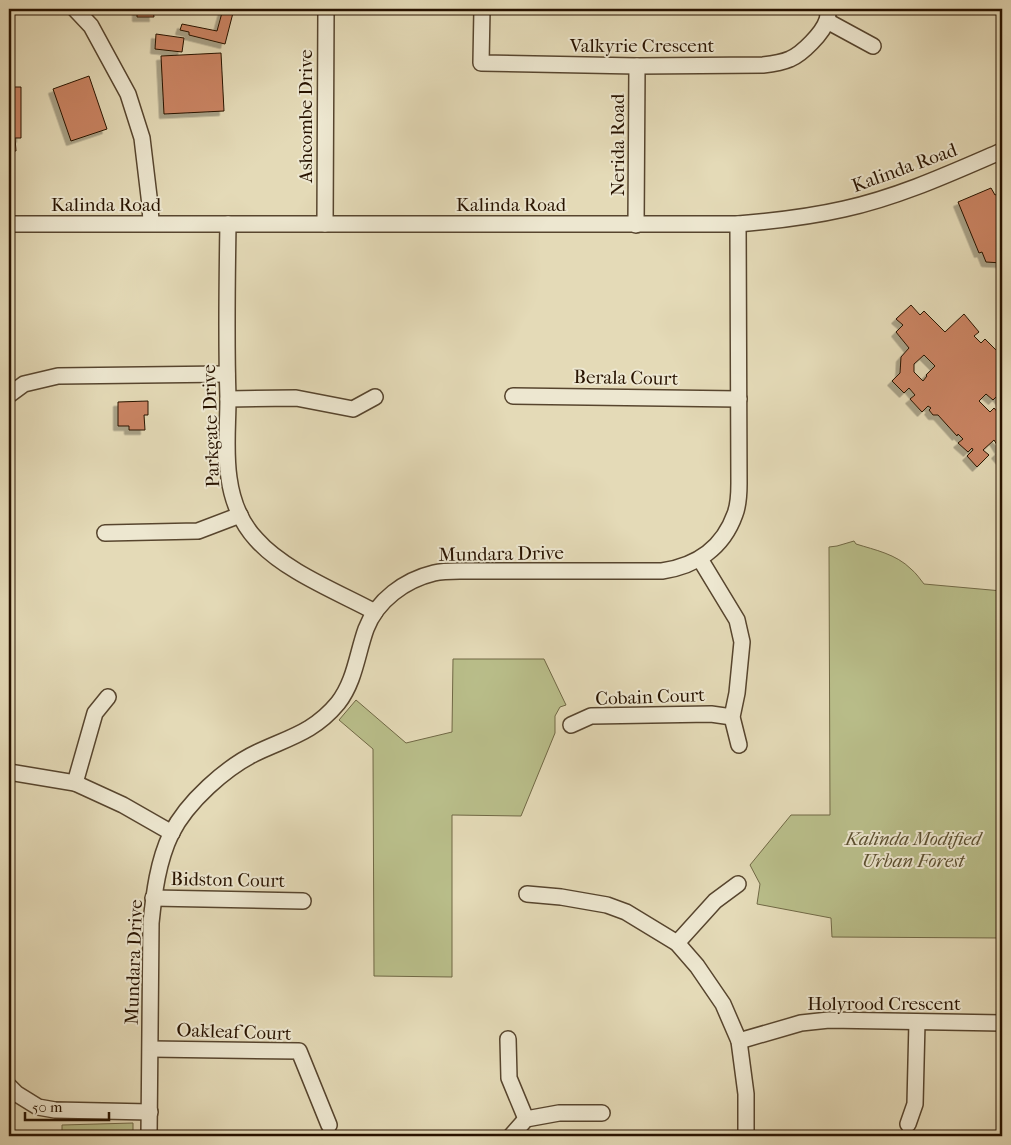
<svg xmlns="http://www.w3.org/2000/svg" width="1011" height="1145" font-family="'IM FELL French Canon',serif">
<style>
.green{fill:#b9be8a;stroke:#706845}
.building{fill:#ca8464;stroke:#281300;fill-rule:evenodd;filter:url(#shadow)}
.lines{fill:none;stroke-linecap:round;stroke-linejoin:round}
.minor-casing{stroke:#57452e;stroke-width:18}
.minor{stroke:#ede7d0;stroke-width:15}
.labels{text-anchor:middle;stroke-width:4;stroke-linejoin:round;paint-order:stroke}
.street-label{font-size:19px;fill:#281300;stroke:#ede7d0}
.park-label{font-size:19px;font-style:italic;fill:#5b4f30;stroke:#ede7d0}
</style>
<defs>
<filter id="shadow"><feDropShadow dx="-4.5" dy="4.5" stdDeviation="0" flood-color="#0004"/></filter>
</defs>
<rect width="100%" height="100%" fill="#e4dab7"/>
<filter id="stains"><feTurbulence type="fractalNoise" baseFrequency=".004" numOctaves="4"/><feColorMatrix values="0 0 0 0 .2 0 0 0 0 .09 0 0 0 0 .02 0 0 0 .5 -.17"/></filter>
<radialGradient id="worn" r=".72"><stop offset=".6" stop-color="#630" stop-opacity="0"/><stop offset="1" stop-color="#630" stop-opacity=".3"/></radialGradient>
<g class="green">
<path d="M854,541L856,544C875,550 896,554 911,569C916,573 920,579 924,584L1002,591V938L832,937L831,918L757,904L760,884L750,865L791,815H830L829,547L837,546Z"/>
<polygon points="453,659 544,659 566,705 560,707 555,716 555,733 521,816 452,815 452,977 374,976 373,749 339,720 356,700 406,743 452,732"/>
<polygon points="133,1123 133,1136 62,1136 62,1125"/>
</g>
<g class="building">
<polygon points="137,9 153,9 154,17 137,17"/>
<polygon points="223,9 234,9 225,44 189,35 189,32 180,30 182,24 217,31"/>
<polygon points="156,34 184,38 182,52 155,49"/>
<polygon points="221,53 224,111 164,114 161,56"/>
<polygon points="89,76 107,129 71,141 53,89"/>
<polygon points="9,87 21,87 21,138 15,138 16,151 9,151"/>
<polygon points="991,188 995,195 1002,192 1002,263 986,262 982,252 979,253 958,202"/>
<path d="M911,305L920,315L924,311L945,332L964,314L979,332L974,336L981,343L985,339L1002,356L998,361L1002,365V402L997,396L993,400L986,394L979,401L990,412L994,408L1002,417V433L996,437L1002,443V461L996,454L1000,450L994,440L983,450L989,455L977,467L967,456L973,450L972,448L968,452L958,443L963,439L958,434L957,436L938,415H933L929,410L931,408L928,406L922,412L910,399L915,395L909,388L904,393L892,381L900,373L901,357L909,348L896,332L903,325L896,319ZM924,355L935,366L926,375L927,376L923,381L914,372V364Z"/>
<polygon points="148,401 148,415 144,415 145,430 129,430 129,426 118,426 118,402"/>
</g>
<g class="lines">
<g class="minor-casing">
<g id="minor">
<polyline points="75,9 91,26 128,94 142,138 150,205 151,223"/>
<path d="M482,9L481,63L637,66L763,65C772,64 781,63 790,59C802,54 823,33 827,20C828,17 828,12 828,9"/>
<polyline points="827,21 873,46"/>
<path d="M9,224H738C774,221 809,217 844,209C899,197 951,173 1002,151"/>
<path d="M228,224C227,282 226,340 228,398C228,424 225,452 229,478C232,500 241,523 256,539C284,571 338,592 375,612"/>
<polyline points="325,224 326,9"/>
<polyline points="636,225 637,66"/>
<polyline points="9,395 24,384 58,376 227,374"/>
<polyline points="513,396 739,399"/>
<polyline points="228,399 296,398 353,409 375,397"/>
<polyline points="105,533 198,531 240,515"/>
<polyline points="700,559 737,620 742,642 737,693 732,717 739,745"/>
<polyline points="571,725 591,716 711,714 732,717"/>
<polyline points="9,772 75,783 123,805 172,833"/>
<polyline points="75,783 95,713 108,697"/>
<polyline points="527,894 561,897 607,905 626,912 677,943 697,966 723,1004 739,1041 746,1094 746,1136"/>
<polyline points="153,898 303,901"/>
<polyline points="677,943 715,901 738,884"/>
<polyline points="508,1039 509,1078 526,1119"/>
<polyline points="739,1041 801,1023 829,1020 1002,1023"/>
<polyline points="151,1049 299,1051 329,1125"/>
<polyline points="9,1086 17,1094 38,1107 55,1110 150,1112"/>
<polyline points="908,1124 915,1104 917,1022"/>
<path d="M149,1136L151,923C154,893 158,861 171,834C187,802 226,767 258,752C290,737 314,732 338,703C355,681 357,654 366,629C377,600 405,580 434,573C442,571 452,571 460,571H662C696,566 723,548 735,514C739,504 739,493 739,483L738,224"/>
<polyline points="511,1136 526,1119 559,1113 602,1113"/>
</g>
</g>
<use href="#minor" class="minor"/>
</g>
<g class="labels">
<g class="street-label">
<text x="642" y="52">Valkyrie Crescent</text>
<text transform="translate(305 116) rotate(-90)" y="7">Ashcombe Drive</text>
<text transform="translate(617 145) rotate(-90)" y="7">Nerida Road</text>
<text transform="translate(904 167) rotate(-20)" y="7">Kalinda Road</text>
<text x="106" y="211">Kalinda Road</text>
<text x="511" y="211">Kalinda Road</text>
<text transform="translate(626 377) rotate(1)" y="7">Berala Court</text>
<text transform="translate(210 426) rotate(-92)" y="7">Parkgate Drive</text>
<text transform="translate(501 553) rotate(-1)" y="7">Mundara Drive</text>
<text transform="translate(650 696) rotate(-2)" y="7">Cobain Court</text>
<text transform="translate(228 879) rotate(1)" y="7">Bidston Court</text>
<text transform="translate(133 962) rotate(-88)" y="7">Mundara Drive</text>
<text x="884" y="1010">Holyrood Crescent</text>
<text transform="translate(234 1031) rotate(2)" y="7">Oakleaf Court</text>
</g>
<g class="park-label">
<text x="913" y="845">Kalinda Modified<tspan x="913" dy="22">Urban Forest</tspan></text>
</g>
</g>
<rect width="1011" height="1145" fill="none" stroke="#e4dab7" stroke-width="30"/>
<rect x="10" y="10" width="991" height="1125" fill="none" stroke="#281300" stroke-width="2.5"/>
<rect x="15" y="15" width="981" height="1115" fill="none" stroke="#281300"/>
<path d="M25 1112v8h84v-8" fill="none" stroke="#281300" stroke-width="2.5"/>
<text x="32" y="1112" font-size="15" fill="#281300" stroke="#ede7d0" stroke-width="4" paint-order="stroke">50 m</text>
<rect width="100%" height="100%" filter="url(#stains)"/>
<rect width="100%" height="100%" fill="url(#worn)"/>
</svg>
